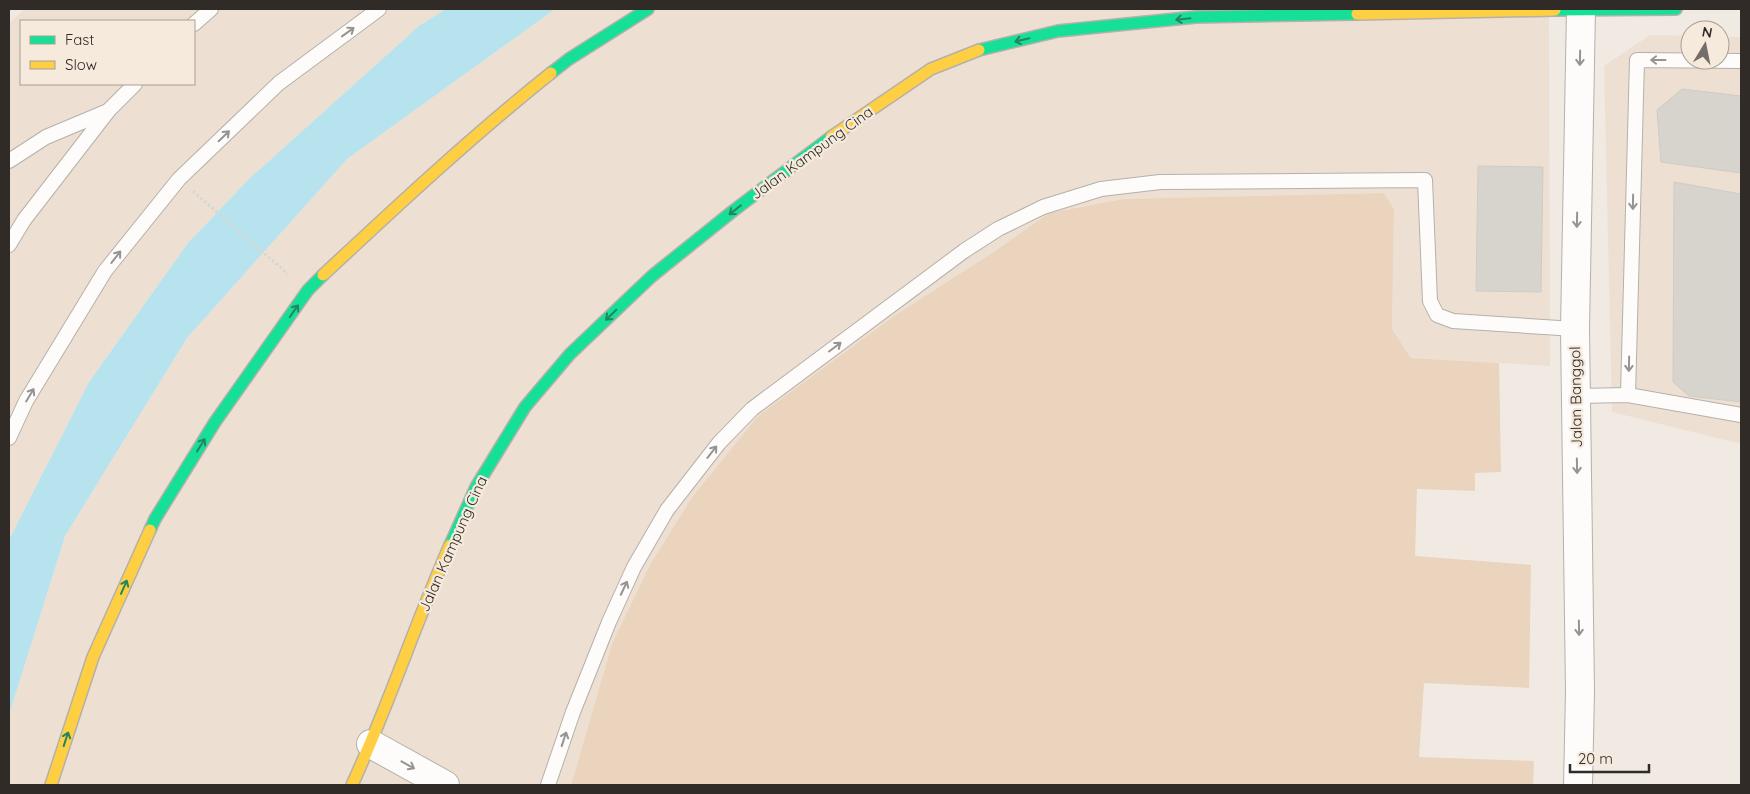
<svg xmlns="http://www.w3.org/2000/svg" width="1750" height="794" font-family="Quicksand,sans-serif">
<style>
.built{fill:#ede0d3;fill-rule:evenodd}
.green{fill:#ead4bd}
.water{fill:#b7e3ee}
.building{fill:#d7d3cd;stroke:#d0cbc6}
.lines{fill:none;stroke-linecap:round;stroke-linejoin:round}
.lane-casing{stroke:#b5b0aa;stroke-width:16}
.street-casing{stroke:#b5b0aa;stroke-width:30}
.fast-casing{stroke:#b5b0aa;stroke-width:14}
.slow-casing{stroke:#b5b0aa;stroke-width:14}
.path{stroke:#d7d6d3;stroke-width:3;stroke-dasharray:2.5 2.5;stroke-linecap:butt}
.lane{stroke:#fdfcfb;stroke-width:14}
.street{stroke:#fdfcfb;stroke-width:28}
.fast{stroke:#16e098;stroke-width:11}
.slow{stroke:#ffcf43;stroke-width:11}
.oneway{stroke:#238660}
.oneway2{stroke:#969491}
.labels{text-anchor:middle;stroke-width:4.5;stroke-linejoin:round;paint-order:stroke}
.street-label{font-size:15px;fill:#302b27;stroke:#f6eadd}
</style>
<rect width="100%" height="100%" fill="#f0eae3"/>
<g class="built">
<path d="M25,9H446L419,26L249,179L188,243L89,382L9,540V23ZM21,21H194V84H21Z"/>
<polygon points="555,9 1549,9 1550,366 1411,358 1392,329 1394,209 1383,193 1123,199 1049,213 995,251 894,316 758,416 693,496 612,644 571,785 9,785 9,715 65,536 187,338 347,159"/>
<polygon points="1650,35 1690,36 1690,60 1720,60 1720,37 1741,37 1741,444 1612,412 1604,66"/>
</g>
<polygon class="green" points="1384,193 1394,209 1392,329 1411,358 1499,363 1501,472 1475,473 1475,491 1417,489 1415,556 1531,565 1529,688 1424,683 1419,757 1534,761 1533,785 571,785 612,644 650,565 693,496 758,416 894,316 995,251 1049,213 1123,199"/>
<polygon class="water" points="446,9 555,9 347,159 187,338 65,536 9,715 9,540 89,382 188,243 249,179 419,26"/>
<g class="building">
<polygon points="1682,89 1741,96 1741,173 1661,162 1657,110"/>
<polygon points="1478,166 1543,167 1541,292 1476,291"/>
<polygon points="1674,182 1741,194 1741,402 1689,396 1673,382"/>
</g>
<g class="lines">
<g class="lane-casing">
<g id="lane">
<polyline points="194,24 211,9"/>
<polyline points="9,161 46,137 108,111"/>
<polyline points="9,245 24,220 109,110 135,84"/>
<polyline points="1628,395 1637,60 1741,61"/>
<polyline points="1576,396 1628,395 1741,415"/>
<polyline points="9,438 26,401 105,271 179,179 279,83 379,9"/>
<polyline points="548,785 573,712 609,622 634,567 667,510 719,443 752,409 964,251 998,229 1043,207 1101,189 1160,182 1425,180 1430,301 1437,315 1453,321 1575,329"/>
</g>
</g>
<g class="street-casing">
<g id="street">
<polyline points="371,744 445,785"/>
<polyline points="1578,785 1580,691 1575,329 1581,9"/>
</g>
</g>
<g class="fast-casing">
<g id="fast">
<polyline points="1555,10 1676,9"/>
<polyline points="979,50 1058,31 1196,17 1357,14"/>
<polyline points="551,73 569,59 648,9"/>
<polyline points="150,530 155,519 215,422 308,290 323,275"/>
<polyline points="450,545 476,487 525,407 570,354 652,276 733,211 831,137"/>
</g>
</g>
<g class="slow-casing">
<g id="slow">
<polyline points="1357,14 1555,10"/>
<polyline points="831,137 931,69 979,50"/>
<path d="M323,275C397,206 472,136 551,73"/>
<polyline points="51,785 93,657 150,530"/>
<path d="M352,785C388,707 415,624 450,545"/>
</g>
</g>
<polyline class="path" points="193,191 288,274"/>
<use href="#lane" class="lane"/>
<use href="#street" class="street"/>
<use href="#fast" class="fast"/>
<use href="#slow" class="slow"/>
</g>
<defs><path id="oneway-shaft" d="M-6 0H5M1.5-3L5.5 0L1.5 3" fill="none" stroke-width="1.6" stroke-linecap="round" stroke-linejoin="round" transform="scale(1.25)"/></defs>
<g class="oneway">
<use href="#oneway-shaft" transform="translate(1183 19) rotate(174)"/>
<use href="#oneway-shaft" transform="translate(1022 40) rotate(167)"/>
<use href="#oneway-shaft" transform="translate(735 210) rotate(142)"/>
<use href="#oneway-shaft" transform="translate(294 311) rotate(-55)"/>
<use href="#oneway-shaft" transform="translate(611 315) rotate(136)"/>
<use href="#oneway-shaft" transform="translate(201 445) rotate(-58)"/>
<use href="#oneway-shaft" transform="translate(124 587) rotate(-66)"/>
<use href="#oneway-shaft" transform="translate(66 739) rotate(-72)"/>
</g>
<g class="oneway2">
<use href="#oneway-shaft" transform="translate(348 32) rotate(-36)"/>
<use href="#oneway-shaft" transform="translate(1580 58) rotate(91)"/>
<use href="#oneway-shaft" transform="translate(1658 60) rotate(-180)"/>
<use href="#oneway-shaft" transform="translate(224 136) rotate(-44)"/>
<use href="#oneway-shaft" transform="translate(1633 202) rotate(91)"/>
<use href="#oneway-shaft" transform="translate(1577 220) rotate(91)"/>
<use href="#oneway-shaft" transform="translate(116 257) rotate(-52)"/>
<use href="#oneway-shaft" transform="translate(835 347) rotate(-37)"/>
<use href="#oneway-shaft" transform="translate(1629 364) rotate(91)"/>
<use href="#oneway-shaft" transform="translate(30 395) rotate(-59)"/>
<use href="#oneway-shaft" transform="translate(712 452) rotate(-52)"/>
<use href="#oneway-shaft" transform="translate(1577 466) rotate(89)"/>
<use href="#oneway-shaft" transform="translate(624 588) rotate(-65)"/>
<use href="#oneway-shaft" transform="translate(1579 628) rotate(89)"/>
<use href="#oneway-shaft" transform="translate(564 739) rotate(-72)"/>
<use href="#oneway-shaft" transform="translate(408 765) rotate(29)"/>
</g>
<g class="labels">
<g class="street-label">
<text transform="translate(812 153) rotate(-36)" y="5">Jalan Kampung Cina</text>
<text transform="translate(1576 397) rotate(-91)" y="5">Jalan Banggol</text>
<text transform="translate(453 544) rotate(-66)" y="5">Jalan Kampung Cina</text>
</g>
</g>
<rect width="1750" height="794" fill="none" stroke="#302b27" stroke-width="20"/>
<rect x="20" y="20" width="175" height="65" fill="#f6eadd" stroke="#a79e94"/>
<rect x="30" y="36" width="25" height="8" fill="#16e098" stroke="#a79e94"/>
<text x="65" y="45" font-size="15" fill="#302b27">Fast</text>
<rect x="30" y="61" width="25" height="8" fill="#ffcf43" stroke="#a79e94"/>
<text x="65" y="70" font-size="15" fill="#302b27">Slow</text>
<g transform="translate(1705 45) rotate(10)"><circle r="24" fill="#f6eadd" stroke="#a79e94"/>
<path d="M0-4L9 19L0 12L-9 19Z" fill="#736e69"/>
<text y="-8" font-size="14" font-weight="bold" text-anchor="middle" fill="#302b27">N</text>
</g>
<path d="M1570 764v8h79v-8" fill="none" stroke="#302b27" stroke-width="2.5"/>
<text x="1578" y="764" font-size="15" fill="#302b27" stroke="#f6eadd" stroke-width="4" paint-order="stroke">20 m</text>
</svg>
